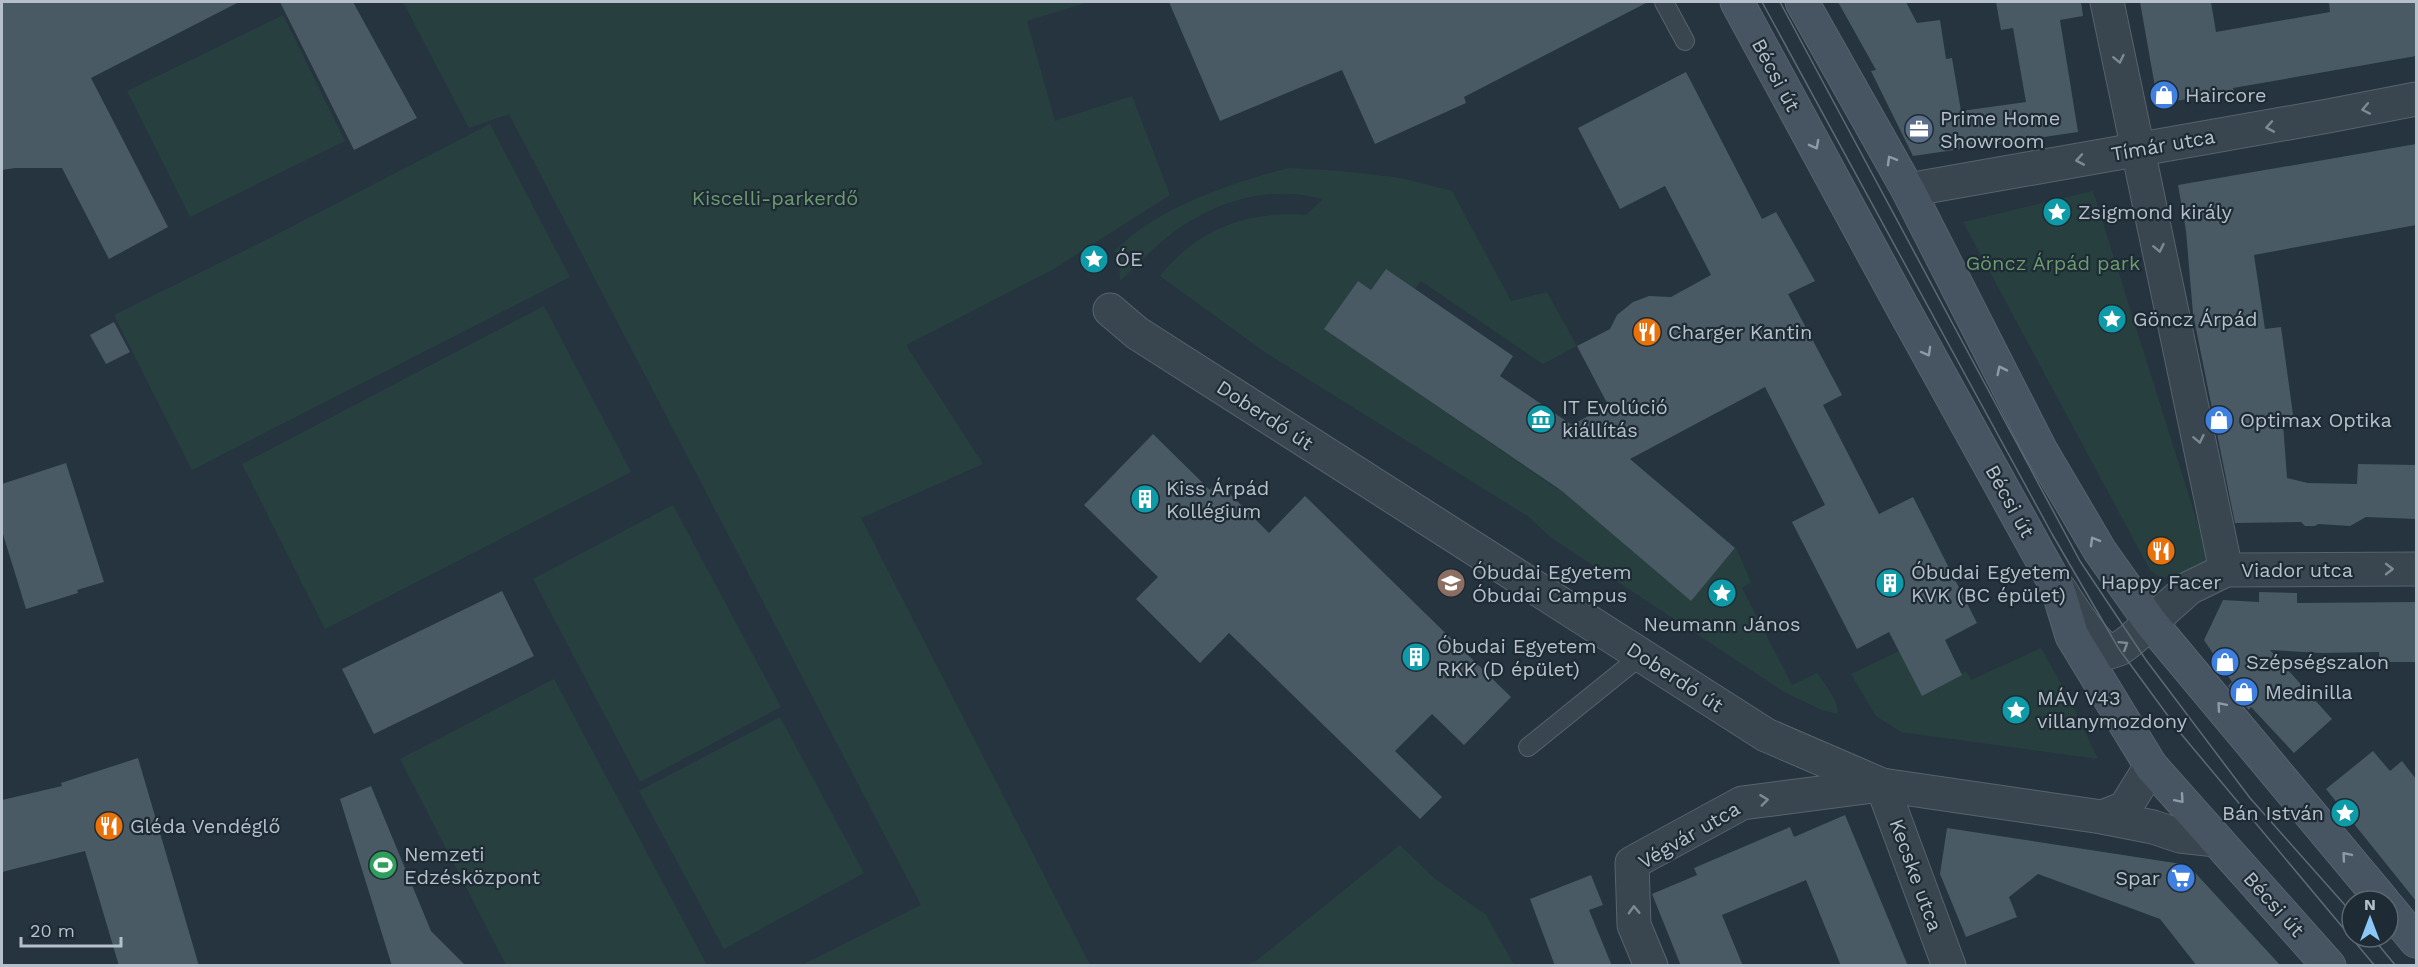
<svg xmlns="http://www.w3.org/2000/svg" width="2418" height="967" font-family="'Work Sans',sans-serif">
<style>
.green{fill:#27403f}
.building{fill:#495a65}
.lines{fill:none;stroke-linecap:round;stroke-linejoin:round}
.lane-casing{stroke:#57636d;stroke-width:20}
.street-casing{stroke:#57636d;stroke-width:35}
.secondary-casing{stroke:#57636d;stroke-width:35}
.lane{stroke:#39464f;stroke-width:18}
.street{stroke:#39464f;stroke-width:33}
.secondary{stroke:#475562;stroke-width:33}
.tram{stroke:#5b6a76;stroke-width:1.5}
.oneway{stroke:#7d8993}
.oneway2{stroke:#8e9ba6}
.labels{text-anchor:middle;stroke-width:4.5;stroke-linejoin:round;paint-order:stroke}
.street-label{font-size:20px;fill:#b5c0ca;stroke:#1e2b34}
.poi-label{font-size:20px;fill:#b5c0ca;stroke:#1e2b34;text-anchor:start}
.park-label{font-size:20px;fill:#6c9b70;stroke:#1e2b34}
</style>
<rect width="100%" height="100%" fill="#25343f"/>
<g class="green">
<polygon points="403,2 1089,2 1027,21 1055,121 1132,96 1170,195 1052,270 906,345 983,464 861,518 1090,965 802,965 921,905 509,114 469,128"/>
<polygon points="283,15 345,141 190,217 127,91"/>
<polygon points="490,124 570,277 192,470 114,315 264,241"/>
<path d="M1289,168L1342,171L1401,178L1452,191L1511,301L1547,292L1577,346L1543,364L1421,281L1415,289L1386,269L1371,290L1358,281L1325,329L1557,489H1560L1690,600L1736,548L1751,582L1742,588L1792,685L1817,673C1825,685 1838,699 1838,714L1822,710L1784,692L1550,537L1529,517L1266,353L1160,276C1196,230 1248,210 1306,215L1323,199C1270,185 1219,200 1175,231C1155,245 1138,265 1120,281L1119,260L1115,251C1153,209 1236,181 1289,168Z"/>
<polygon points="2093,191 2200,531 2212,568 2160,578 2150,570 1963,222"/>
<polygon points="544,306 631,472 325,629 242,464"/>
<polygon points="673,505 781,707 640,782 533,579"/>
<polygon points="2041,648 2070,700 2098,759 1901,732 1876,716 1851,674 1899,651 1922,696 1966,671 1971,680"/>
<polygon points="554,679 707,965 506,965 400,759"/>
<polygon points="780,717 864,873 724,949 639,791"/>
<polygon points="1400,845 1434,878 1486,915 1514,965 1246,965 1256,961"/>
</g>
<g class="building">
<polygon points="2,2 239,2 91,78 168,227 109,259 62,168 15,168 2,170"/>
<polygon points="280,2 353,2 417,118 354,150"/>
<polygon points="1169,2 1648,2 1464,97 1466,103 1375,144 1342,70 1220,121"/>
<polygon points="1838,2 1906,2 1917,23 1940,20 1946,59 1952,58 1961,111 2026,102 2013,28 2001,30 1996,2 2081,2 2083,16 2060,20 2078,132 1913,156 1871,71 1876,70"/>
<polygon points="2140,2 2211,2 2216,32 2330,12 2329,2 2416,2 2416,56 2233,88 2234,91 2158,104"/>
<polygon points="1686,72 1762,219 1776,212 1815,281 1788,294 1842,395 1823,405 1879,514 1913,497 1977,623 1945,640 1962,675 1922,696 1889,632 1857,649 1792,522 1825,505 1765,387 1630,459 1735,548 1691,601 1562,491 1324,329 1358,281 1371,290 1386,269 1513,356 1500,376 1572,425 1608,405 1577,346 1610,329 1617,315 1633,302 1649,296 1671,297 1711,275 1665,186 1620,209 1578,128"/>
<polygon points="2416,144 2416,225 2254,255 2265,329 2281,327 2294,422 2283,423 2287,478 2308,483 2357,484 2358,464 2416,465 2416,519 2366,517 2350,526 2318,524 2315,526 2305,526 2301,522 2235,523 2193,314 2186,231 2178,185"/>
<polygon points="114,322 130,352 106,364 90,335"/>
<polygon points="1153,434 1210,490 1218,482 1269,533 1305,496 1511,697 1464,745 1432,714 1395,751 1442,797 1420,819 1229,633 1200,663 1136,599 1158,577 1084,505"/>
<polygon points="66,463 104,582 77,590 78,593 26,609 2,531 2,484"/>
<polygon points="502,591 534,656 374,734 342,669"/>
<polygon points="2259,592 2297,593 2297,603 2416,602 2416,662 2379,662 2379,652 2321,653 2270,650 2332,719 2294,753 2251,707 2249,710 2228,686 2232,682 2204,640 2223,600 2259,602"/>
<polygon points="2373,751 2390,771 2402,761 2416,779 2416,901 2326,789"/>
<polygon points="138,758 199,966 119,966 85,851 2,872 2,800 62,786 61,783"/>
<polygon points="371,786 431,931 466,966 392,966 340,799"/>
<polygon points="1845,815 1908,966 1841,966 1806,880 1722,915 1743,966 1681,966 1652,894 1697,875 1694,868 1790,827 1794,837"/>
<polygon points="1947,828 2188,865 2281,966 2197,966 2160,919 2038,874 2009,897 2017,917 1966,937 1940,874"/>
<polygon points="1591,875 1603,905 1589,910 1612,966 1555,966 1530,899"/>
</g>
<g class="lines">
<g class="lane-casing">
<g id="lane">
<polyline points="1664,2 1685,41"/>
<polyline points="1528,747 1642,655"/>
</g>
</g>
<g class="street-casing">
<g id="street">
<polyline points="2107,2 2226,570"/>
<polyline points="1908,190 2328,116 2416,99"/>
<polyline points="1110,310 1137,333 1766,735 1882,785 2102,817 2153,827 2180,836 2216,840"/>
<path d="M2060,590C2072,608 2092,642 2110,652L2119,649L2131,640L2189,588L2226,570L2416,569"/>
<polyline points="1882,785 1949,966"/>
<polyline points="2102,817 2125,808 2151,766"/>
<polyline points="1651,966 1634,925 1632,863 1742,803 1881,785"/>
</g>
</g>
<g class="secondary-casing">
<g id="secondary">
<polyline points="1737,2 1899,301 2057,587 2072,636 2151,766 2329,966"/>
<polyline points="1802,2 1908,190 2040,449 2100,551 2151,623 2383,901"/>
<polyline points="2388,907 2416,941"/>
</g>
</g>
<use href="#lane" class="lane"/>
<use href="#street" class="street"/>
<use href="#secondary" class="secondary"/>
<g class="tram">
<polyline points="1762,2 2052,534 2119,649 2182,735 2375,966"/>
<polyline points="1780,2 2080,561 2146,660 2250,798 2352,913"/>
<polyline points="2372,937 2396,966"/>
</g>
</g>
<defs><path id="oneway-chevron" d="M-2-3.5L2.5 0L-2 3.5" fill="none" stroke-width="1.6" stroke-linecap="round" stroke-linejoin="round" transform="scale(1.5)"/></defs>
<g class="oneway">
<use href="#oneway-chevron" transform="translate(2119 59) rotate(78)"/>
<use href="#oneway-chevron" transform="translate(2366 109) rotate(169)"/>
<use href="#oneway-chevron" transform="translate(2270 127) rotate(170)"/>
<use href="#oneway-chevron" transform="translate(2080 160) rotate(170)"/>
<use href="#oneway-chevron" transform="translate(2159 248) rotate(78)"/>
<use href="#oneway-chevron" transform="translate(2199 439) rotate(78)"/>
<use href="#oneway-chevron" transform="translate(2389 569)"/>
<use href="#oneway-chevron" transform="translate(2124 645) rotate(-32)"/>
<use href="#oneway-chevron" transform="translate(1764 800) rotate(-7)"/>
<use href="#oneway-chevron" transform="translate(1634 910) rotate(-92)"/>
</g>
<g class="oneway2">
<use href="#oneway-chevron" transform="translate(1815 145) rotate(62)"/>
<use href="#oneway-chevron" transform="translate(1891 160) rotate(-120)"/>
<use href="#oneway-chevron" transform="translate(1927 352) rotate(61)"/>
<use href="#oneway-chevron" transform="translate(2001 370) rotate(-116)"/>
<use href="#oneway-chevron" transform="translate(2094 541) rotate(-120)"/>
<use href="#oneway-chevron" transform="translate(2221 706) rotate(-131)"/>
<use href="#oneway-chevron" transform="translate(2180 799) rotate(49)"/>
<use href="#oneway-chevron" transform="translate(2346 856) rotate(-130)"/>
</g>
<defs>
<g id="shop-disc" transform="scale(1.5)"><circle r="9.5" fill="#3f7fe0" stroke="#1e2b34"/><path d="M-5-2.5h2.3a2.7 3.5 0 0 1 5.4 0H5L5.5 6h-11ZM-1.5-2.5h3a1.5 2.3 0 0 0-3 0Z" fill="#fff"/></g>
<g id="office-disc" transform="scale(1.5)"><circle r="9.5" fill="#5c6f8a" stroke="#1e2b34"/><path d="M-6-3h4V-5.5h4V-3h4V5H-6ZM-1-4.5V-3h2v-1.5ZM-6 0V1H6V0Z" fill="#fff"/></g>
<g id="sight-disc" transform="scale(1.5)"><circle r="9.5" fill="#0f9aa8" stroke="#1e2b34"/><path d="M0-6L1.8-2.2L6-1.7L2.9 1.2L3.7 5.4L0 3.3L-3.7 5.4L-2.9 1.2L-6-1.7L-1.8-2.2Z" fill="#fff"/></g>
<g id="restaurant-disc" transform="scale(1.5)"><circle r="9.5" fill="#e8710a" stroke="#1e2b34"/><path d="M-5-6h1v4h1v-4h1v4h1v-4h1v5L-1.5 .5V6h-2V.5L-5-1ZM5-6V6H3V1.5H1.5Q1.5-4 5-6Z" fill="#fff"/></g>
<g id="museum-disc" transform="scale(1.5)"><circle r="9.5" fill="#0f9aa8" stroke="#1e2b34"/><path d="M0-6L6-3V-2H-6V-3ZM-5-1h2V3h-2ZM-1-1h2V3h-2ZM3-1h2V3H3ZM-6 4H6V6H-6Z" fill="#fff"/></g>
<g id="building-disc" transform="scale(1.5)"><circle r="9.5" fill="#0f9aa8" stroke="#1e2b34"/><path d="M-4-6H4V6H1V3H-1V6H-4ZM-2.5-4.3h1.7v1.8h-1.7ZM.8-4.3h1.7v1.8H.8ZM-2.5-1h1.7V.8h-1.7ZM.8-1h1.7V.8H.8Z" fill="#fff"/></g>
<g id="university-disc" transform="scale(1.5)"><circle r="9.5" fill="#8d6e63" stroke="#1e2b34"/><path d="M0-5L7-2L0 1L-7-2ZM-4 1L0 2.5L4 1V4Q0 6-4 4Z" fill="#fff"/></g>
<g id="stadium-disc" transform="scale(1.5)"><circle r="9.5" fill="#2e9e5b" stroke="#1e2b34"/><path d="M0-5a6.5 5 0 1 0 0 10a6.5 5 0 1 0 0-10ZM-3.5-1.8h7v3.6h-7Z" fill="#fff"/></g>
<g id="supermarket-disc" transform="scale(1.5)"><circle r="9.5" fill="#3f7fe0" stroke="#1e2b34"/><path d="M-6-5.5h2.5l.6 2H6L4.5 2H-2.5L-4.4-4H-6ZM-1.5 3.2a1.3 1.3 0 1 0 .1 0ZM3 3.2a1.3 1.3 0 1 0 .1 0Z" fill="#fff"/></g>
</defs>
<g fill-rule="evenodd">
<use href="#shop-disc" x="2164" y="95"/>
<use href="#office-disc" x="1919" y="129"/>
<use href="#sight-disc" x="2057" y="212"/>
<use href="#sight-disc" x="1094" y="259"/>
<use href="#sight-disc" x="2112" y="319"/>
<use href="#restaurant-disc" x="1647" y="332"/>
<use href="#museum-disc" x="1541" y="419"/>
<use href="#shop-disc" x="2219" y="420"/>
<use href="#building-disc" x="1145" y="499"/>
<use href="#restaurant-disc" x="2161" y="551"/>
<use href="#university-disc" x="1451" y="583"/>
<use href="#building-disc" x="1890" y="583"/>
<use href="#sight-disc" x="1722" y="593"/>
<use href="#building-disc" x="1416" y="657"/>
<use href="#shop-disc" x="2225" y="662"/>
<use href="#shop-disc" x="2244" y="692"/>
<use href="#sight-disc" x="2016" y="710"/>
<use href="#sight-disc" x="2345" y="813"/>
<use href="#restaurant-disc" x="109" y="826"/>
<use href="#stadium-disc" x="383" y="865"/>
<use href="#supermarket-disc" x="2181" y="878"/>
</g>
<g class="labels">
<g class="street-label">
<text transform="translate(1776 75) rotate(62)" y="7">Bécsi út</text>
<text transform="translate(2163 145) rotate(-10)" y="7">Tímár utca</text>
<text transform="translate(1265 415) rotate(33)" y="7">Doberdó út</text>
<text transform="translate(2010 501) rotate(61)" y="7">Bécsi út</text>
<text x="2297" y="577">Viador utca</text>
<text transform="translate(1675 677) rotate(33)" y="7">Doberdó út</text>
<text transform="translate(1689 835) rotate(-30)" y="7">Végvár utca</text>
<text transform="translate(1916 875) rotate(70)" y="7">Kecske utca</text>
<text transform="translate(2274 904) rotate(48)" y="7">Bécsi út</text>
</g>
<g class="poi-label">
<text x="2185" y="102">Haircore</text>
<text x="1940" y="125">Prime Home<tspan x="1940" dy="23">Showroom</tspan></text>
<text x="2078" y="219">Zsigmond király</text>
<text x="1115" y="266">ÓE</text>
<text x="2133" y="326">Göncz Árpád</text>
<text x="1668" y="339">Charger Kantin</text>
<text x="1562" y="414">IT Evolúció<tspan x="1562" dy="23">kiállítás</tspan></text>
<text x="2240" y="427">Optimax Optika</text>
<text x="1166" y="495">Kiss Árpád<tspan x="1166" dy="23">Kollégium</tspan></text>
<text x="1472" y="579">Óbudai Egyetem<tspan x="1472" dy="23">Óbudai Campus</tspan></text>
<text x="1911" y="579">Óbudai Egyetem<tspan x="1911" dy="23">KVK (BC épület)</tspan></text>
<text x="2161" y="589" text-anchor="middle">Happy Facer</text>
<text x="1722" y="631" text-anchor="middle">Neumann János</text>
<text x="1437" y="653">Óbudai Egyetem<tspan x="1437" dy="23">RKK (D épület)</tspan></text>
<text x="2246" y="669">Szépségszalon</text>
<text x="2265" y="699">Medinilla</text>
<text x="2037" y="705">MÁV V43<tspan x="2037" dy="23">villanymozdony</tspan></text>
<text x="2324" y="820" text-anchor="end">Bán István</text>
<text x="130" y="833">Gléda Vendéglő</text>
<text x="404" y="861">Nemzeti<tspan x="404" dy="23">Edzésközpont</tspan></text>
<text x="2160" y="885" text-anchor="end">Spar</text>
</g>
<g class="park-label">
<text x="775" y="205">Kiscelli-parkerdő</text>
<text x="2053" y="270">Göncz Árpád park</text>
</g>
</g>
<rect width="2418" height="967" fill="none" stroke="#b5c0ca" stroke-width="6"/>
<g transform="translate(2370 919)"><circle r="28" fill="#1e2b34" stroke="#5a6770" stroke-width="1.5"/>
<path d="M0-4.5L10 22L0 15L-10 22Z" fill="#8cc7f8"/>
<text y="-9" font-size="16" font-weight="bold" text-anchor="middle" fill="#b5c0ca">N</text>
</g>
<path d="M21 937v9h100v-9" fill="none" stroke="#b5c0ca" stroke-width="3"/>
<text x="30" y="937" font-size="18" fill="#b5c0ca" stroke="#1e2b34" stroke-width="4.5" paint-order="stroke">20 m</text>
</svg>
